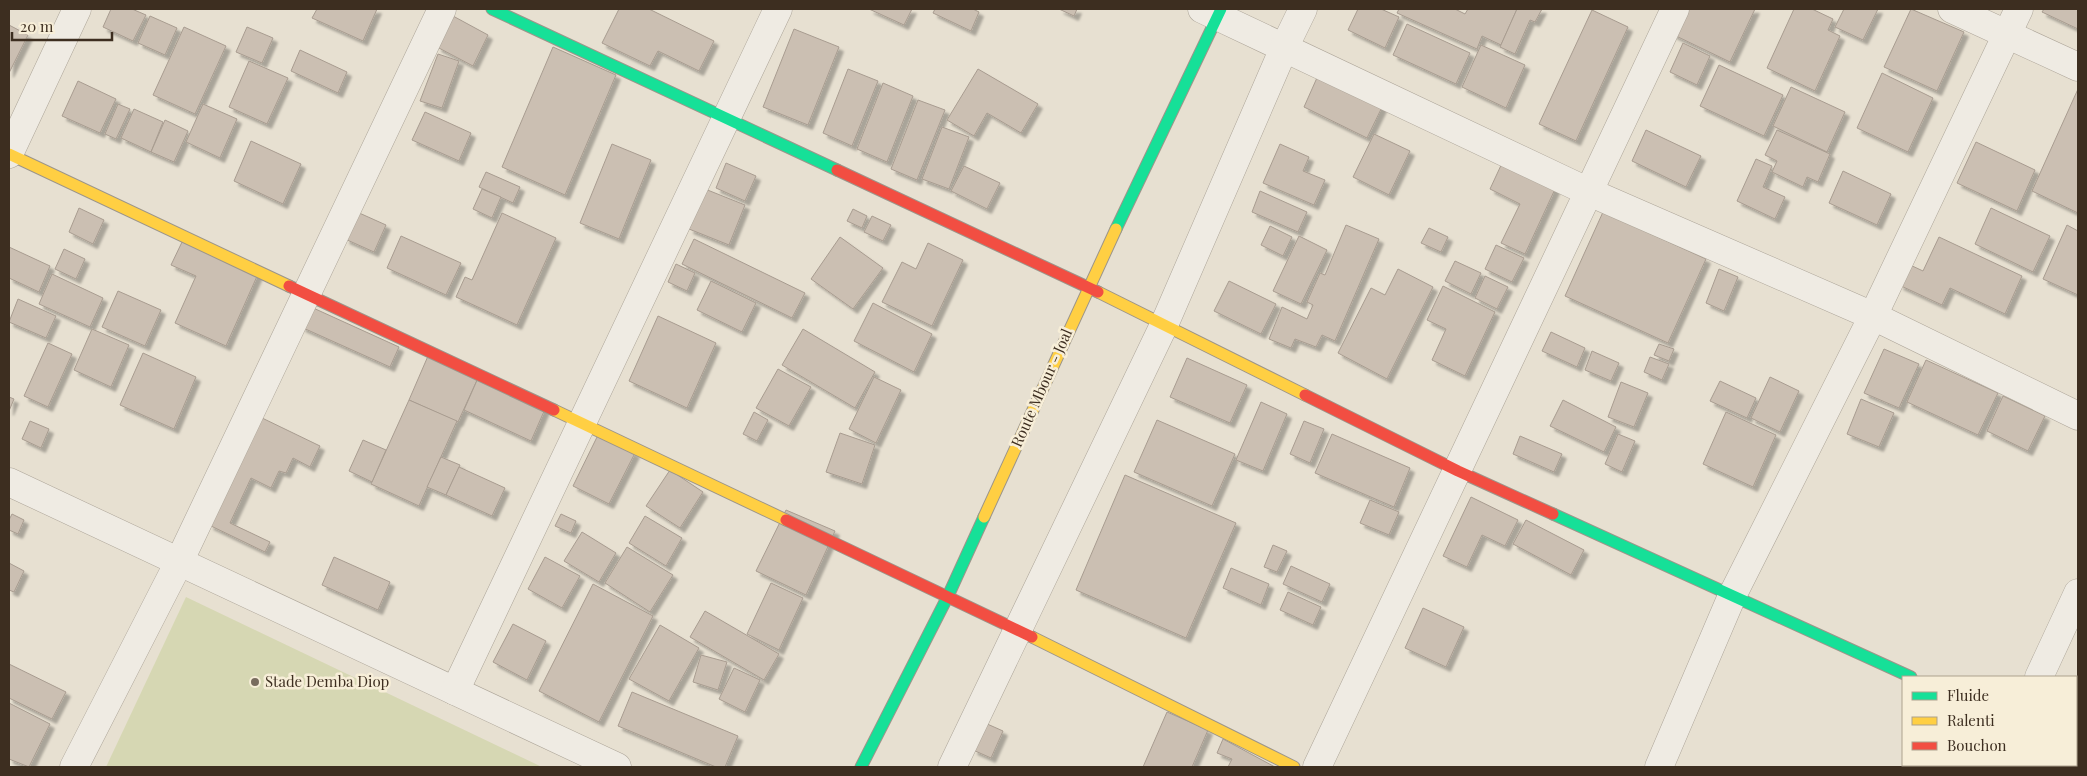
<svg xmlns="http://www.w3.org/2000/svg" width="2087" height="776" font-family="'Playfair Display',serif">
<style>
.green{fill:#d6d7b3}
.building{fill:#cbbfb2;stroke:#a89c90;filter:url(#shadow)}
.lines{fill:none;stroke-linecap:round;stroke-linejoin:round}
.street-casing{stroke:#ada599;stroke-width:29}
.fast-casing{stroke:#9c958a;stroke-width:13}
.slow-casing{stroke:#9c958a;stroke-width:13}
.jam-casing{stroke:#9c958a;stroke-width:13}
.street{stroke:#efebe3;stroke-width:28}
.fast{stroke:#16e098;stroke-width:11}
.slow{stroke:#ffcf43;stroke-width:11}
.jam{stroke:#f24e42;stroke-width:11}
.poi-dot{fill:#786c5e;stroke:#f7eed8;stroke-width:2}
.labels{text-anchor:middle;stroke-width:5;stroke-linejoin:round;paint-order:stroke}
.street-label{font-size:15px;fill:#3d2e20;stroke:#f7eed8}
.poi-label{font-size:15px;fill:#3d2e20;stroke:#f7eed8;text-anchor:start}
</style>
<defs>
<filter id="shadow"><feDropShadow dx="4.5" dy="4.5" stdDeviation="1" flood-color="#0004"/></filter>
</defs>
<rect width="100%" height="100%" fill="#e7e0d1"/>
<polygon class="green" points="186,597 542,767 106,767"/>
<g class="building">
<polygon points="111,9 132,9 146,15 133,41 103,27"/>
<polygon points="317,9 377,9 363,41 312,18"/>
<polygon points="619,9 649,9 714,41 699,71 658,51 650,66 602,43"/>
<polygon points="869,9 912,9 904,25"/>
<polygon points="935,9 973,9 979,12 971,31 933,13"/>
<polygon points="1059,9 1077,9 1074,16"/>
<polygon points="1358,9 1381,9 1399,17 1385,48 1348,30"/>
<polygon points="1399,9 1455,9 1465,14 1468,9 1517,9 1501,45 1482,36 1477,49 1397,13"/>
<polygon points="1517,9 1542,9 1535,22 1530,20 1515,54 1500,47"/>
<polygon points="1684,9 1755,9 1730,62 1672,34"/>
<polygon points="1794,9 1812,9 1833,19 1828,30 1840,36 1815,91 1767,68"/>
<polygon points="1844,9 1878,9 1863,40 1835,27"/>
<polygon points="1911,9 1964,32 1937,91 1884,67"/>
<polygon points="2044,9 2078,9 2078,29 2042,12"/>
<polygon points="1592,10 1628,27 1576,141 1539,124"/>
<polygon points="150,16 177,28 165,55 138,43"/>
<polygon points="453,16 488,35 473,66 437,47"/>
<polygon points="1407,24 1470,53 1456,84 1393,55"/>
<polygon points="9,25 28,35 9,73"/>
<polygon points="184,27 226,46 195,114 153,95"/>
<polygon points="247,27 273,38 262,63 236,52"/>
<polygon points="794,29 839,47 808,125 763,107"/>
<polygon points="1683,43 1710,56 1697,85 1670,72"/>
<polygon points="1481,45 1525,65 1506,108 1462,87"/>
<polygon points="553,47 616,75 565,195 502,167"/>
<polygon points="300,50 347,72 338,93 291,71"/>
<polygon points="438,54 459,61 442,108 420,101"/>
<polygon points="249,61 288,78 267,124 229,107"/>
<polygon points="1719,65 1783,95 1764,136 1700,106"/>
<polygon points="848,69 878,81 852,146 823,133"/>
<polygon points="978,69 1038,104 1021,133 987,113 974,136 947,120"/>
<polygon points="1320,71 1385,101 1367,138 1304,107"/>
<polygon points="1882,73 1933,98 1908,152 1857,128"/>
<polygon points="78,81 116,99 100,133 62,116"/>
<polygon points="883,83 913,96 887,162 857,149"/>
<polygon points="1791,87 1845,112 1827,152 1773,126"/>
<polygon points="2078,89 2078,213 2032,191"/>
<polygon points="918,100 945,110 917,180 891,169"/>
<polygon points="118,104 130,109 116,139 105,134"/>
<polygon points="203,104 237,119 220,158 186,142"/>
<polygon points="134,109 163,122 151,152 121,138"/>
<polygon points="425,112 471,133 459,161 412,140"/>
<polygon points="165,120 188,131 174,162 151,152"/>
<polygon points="942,127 969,137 949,189 922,179"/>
<polygon points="1646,130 1701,156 1686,187 1632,161"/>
<polygon points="1777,130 1830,154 1818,182 1807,177 1803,187 1772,172 1777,161 1765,155"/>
<polygon points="1374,134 1410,151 1389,195 1353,177"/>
<polygon points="251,141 301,164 283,204 234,181"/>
<polygon points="1976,142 2035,170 2017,211 1957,183"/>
<polygon points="612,144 651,160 619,239 580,223"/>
<polygon points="1280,144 1309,157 1303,171 1325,180 1314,205 1263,183"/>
<polygon points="1756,159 1772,166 1763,187 1785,197 1775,219 1737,201"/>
<polygon points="1503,161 1556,187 1525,254 1501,243 1520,204 1490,189"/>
<polygon points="726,163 756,176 745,201 716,188"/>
<polygon points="964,166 1000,183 987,209 951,191"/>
<polygon points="1843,171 1891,194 1877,225 1829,203"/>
<polygon points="486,172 520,187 513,203 479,187"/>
<polygon points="482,189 501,197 492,218 473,209"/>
<polygon points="705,189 745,205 729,245 689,229"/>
<polygon points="1260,191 1307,212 1298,232 1252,212"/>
<polygon points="79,208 104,220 93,244 69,232"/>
<polygon points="1991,208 2050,236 2033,272 1975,244"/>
<polygon points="853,209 867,216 862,228 847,221"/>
<polygon points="357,212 386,225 374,252 345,239"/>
<polygon points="1603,212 1706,259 1668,343 1565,296"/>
<polygon points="502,213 556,238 517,325 456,297 465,277 472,280"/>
<polygon points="872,216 891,225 883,241 864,232"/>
<polygon points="1346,225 1379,239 1335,341 1322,335 1316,347 1295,339 1291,348 1269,339 1282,307 1307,319 1313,305 1307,302 1320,273 1325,275"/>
<polygon points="2067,225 2078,231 2078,295 2043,279"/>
<polygon points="1270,226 1292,237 1283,256 1261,245"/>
<polygon points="1429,228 1448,237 1441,252 1421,243"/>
<polygon points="401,236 461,263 446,295 387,268"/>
<polygon points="1299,236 1327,250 1301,304 1273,291"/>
<polygon points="840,237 883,268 853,309 811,279"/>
<polygon points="1939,237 2022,276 2005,314 1950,288 1942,305 1899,285 1908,264 1923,271"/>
<polygon points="694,239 805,293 792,318 682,264"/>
<polygon points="183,240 258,274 226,346 175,323 196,276 171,265"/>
<polygon points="928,243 963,260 932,326 882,302 902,262 916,269"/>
<polygon points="1496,245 1524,258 1512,282 1485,269"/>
<polygon points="9,247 50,266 39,292 9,278"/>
<polygon points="64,249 85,259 76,279 55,269"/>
<polygon points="1455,261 1481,273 1471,294 1445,281"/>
<polygon points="676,264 695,273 687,291 668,282"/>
<polygon points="1398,269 1433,287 1387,379 1338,353 1371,288 1385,295"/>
<polygon points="1719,269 1738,277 1724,311 1706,303"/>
<polygon points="52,274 103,298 90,327 39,304"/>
<polygon points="1485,276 1508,287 1497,309 1475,298"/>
<polygon points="711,281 756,303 742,332 697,310"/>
<polygon points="1229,281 1276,304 1261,334 1214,311"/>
<polygon points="1443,286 1495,312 1465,376 1432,360 1446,329 1427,320"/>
<polygon points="118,291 161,310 145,346 102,327"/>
<polygon points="18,299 56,316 46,338 9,322"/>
<polygon points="873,303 932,334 914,372 854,341"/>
<polygon points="311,307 399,347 390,367 301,327"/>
<polygon points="658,316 716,343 687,408 629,381"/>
<polygon points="92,329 129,345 111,387 74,370"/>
<polygon points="803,329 875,372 855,408 782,365"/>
<polygon points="1551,332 1585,348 1577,367 1542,351"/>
<polygon points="48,343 72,354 48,407 24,396"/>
<polygon points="1659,344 1674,349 1669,361 1654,355"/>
<polygon points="1884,349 1919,364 1899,408 1864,393"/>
<polygon points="1592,351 1619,363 1611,381 1585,370"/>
<polygon points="143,353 196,377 174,429 120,405"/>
<polygon points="428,356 478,378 458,422 409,400"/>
<polygon points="1650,357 1669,364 1662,380 1644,372"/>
<polygon points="1187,358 1247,385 1230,423 1170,397"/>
<polygon points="1926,360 1998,393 1978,435 1907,402"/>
<polygon points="778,369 811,387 789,426 756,408"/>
<polygon points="874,377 901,390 876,443 849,429"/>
<polygon points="1770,377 1799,391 1780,432 1751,418"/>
<polygon points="478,378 545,409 531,441 464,410"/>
<polygon points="1720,381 1756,398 1747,418 1710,401"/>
<polygon points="1621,382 1648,393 1634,427 1608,417"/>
<polygon points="2003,396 2045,416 2028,451 1987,431"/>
<polygon points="9,397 14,399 9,411"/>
<polygon points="1861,399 1894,413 1879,447 1847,434"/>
<polygon points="409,400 457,421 419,506 371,484"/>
<polygon points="1563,400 1616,427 1604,452 1550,426"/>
<polygon points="1261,402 1287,414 1263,471 1236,460"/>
<polygon points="754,412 768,420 757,441 743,434"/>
<polygon points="1726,412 1776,435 1753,487 1703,464"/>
<polygon points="260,417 320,446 310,467 293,458 286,473 279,471 271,488 251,478 230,523 270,542 265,552 209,525"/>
<polygon points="1157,420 1235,454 1212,506 1134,472"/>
<polygon points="30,421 49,429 41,448 22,439"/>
<polygon points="1304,421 1324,429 1310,463 1290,454"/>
<polygon points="840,433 875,445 862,484 826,472"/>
<polygon points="1332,434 1410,468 1394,507 1315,473"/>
<polygon points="1618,434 1635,441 1622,472 1605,464"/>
<polygon points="598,435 635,453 609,504 573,486"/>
<polygon points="1520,436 1562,454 1554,472 1513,454"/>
<polygon points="363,440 386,450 372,482 349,471"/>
<polygon points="441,457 460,465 446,495 427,487"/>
<polygon points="459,467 505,488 492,516 446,495"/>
<polygon points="670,470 703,492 680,528 646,506"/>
<polygon points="1125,475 1236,523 1186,638 1076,590"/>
<polygon points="1471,497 1518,520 1505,546 1482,535 1467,567 1443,556"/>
<polygon points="1370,500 1399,512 1389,535 1360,523"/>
<polygon points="786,510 835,531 806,595 756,571"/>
<polygon points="12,514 24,520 18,534 9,530 9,520"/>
<polygon points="561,514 576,521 571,533 555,526"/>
<polygon points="645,516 682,538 666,566 629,543"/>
<polygon points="1526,520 1584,550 1571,575 1513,544"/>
<polygon points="582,532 616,553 599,582 564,561"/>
<polygon points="1273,545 1287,551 1277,572 1264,567"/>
<polygon points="627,547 673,575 650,612 605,583"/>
<polygon points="334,557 390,582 378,610 322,585"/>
<polygon points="545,557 580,576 562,608 528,589"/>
<polygon points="9,563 24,571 14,592 9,590"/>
<polygon points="1291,566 1330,584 1322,602 1283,584"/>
<polygon points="1231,568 1269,584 1261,605 1223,588"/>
<polygon points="771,583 803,598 779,650 747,634"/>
<polygon points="593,584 653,616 599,722 539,691"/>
<polygon points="1288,592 1321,607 1313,625 1280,610"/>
<polygon points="1423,608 1464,627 1446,667 1405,648"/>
<polygon points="705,611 779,654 764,680 690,637"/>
<polygon points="513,624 546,641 527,680 493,662"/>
<polygon points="660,625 699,648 669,701 629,679"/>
<polygon points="701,655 727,662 718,690 693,682"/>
<polygon points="9,664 66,692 52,719 9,698"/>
<polygon points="734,668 760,680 745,712 719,699"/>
<polygon points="632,692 738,736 725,767 716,767 618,726"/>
<polygon points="9,703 50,724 29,767 9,759"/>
<polygon points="1167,712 1208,730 1192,767 1143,767"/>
<polygon points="985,723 1003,731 991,758 973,750"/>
<polygon points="1223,739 1275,767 1228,767 1232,759 1217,753"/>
</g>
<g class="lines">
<g class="street-casing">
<g id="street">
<polyline points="1202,9 1589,192 1873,316 2078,416"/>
<polyline points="1952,9 2078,67"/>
<polyline points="9,154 77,9"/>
<polyline points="9,482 617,767"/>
<polyline points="2039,677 2078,593"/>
<polyline points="455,691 778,9"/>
<polyline points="2076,753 2078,754"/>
<polyline points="74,767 179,562 442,9"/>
<polyline points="952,767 1164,325 1284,48 1303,9"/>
<polyline points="1317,767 1675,9"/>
<polyline points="1659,767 1732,596 1873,316 2019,9"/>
<polyline points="1996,767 1997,765"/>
</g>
</g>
<g class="fast-casing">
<g id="fast">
<polyline points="492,9 837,170"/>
<polyline points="1116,229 1221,9"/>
<polyline points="1553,514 1911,677"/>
<polyline points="861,767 948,596 984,517"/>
</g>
</g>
<g class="slow-casing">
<g id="slow">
<polyline points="9,154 289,286"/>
<polyline points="1098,292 1305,395"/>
<polyline points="554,410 786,520"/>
<polyline points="984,517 1116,229"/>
<polyline points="1032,637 1294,767"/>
</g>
</g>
<g class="jam-casing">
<g id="jam">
<polyline points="837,170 1098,292"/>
<polyline points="289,286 554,410"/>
<polyline points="1305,395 1458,471 1553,514"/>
<polyline points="786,520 1032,637"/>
</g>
</g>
<use href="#street" class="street"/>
<use href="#fast" class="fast"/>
<use href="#slow" class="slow"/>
<use href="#jam" class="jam"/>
</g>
<circle class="poi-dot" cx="255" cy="682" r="5"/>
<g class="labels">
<g class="street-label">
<text transform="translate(1042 388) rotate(-66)" y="5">Route Mbour - Joal</text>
</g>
<g class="poi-label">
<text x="265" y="687">Stade Demba Diop</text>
</g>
</g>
<rect width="2087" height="776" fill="none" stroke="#3d2e20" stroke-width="20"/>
<rect x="1902" y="676" width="175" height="90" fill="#f7eed8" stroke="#ada18e"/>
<rect x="1912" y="692" width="25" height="8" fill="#16e098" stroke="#ada18e"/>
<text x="1947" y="701" font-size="15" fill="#3d2e20">Fluide</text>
<rect x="1912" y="717" width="25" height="8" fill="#ffcf43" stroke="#ada18e"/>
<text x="1947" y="726" font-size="15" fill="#3d2e20">Ralenti</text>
<rect x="1912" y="742" width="25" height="8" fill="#f24e42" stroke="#ada18e"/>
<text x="1947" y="751" font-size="15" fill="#3d2e20">Bouchon</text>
<path d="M12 32v8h100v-8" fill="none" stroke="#3d2e20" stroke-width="2.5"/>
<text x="20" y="32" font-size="15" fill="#3d2e20" stroke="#f7eed8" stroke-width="4" paint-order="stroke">20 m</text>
</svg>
